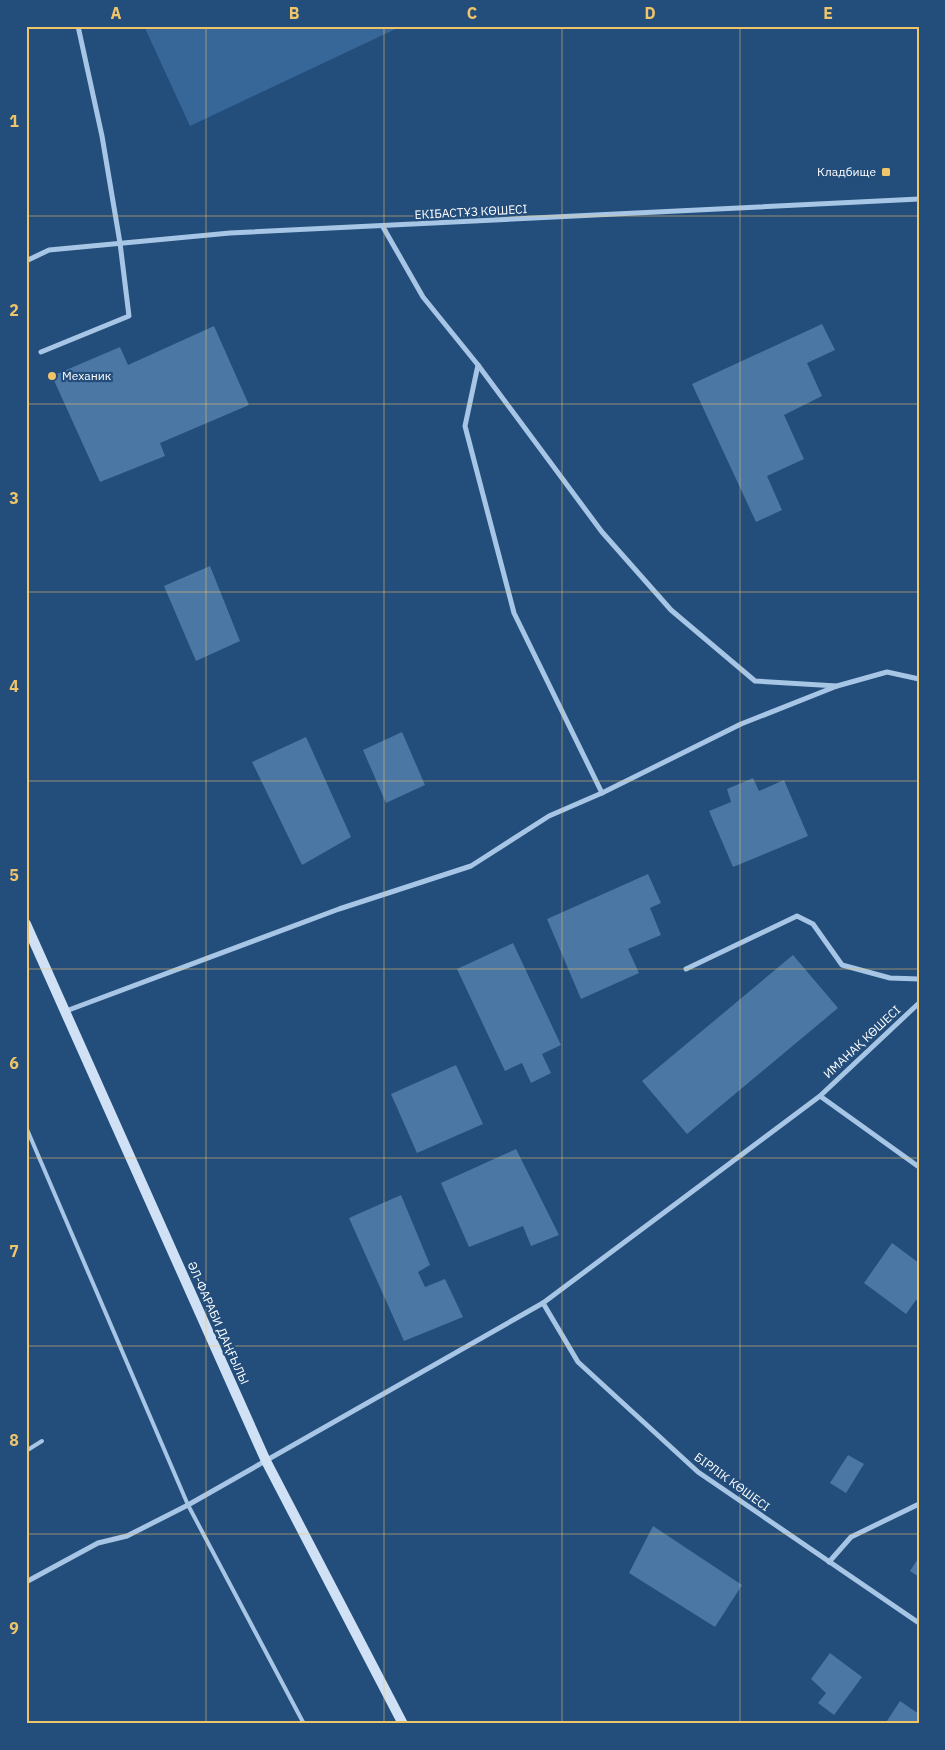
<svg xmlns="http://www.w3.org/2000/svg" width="945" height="1750" font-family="'IBM Plex Sans',sans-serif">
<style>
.green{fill:#376799}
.building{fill:#4b77a4}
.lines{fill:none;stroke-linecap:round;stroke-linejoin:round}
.lane{stroke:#a7c5e5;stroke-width:4}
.street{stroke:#a7c5e5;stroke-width:5}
.secondary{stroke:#d0e1f5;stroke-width:10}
.grid{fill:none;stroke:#f0c56a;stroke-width:1;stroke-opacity:0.55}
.poi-dot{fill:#f0c56a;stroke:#234d7b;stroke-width:2}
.labels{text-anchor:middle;stroke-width:4.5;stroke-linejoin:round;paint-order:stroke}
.poi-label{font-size:12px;fill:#fff;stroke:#234d7b;text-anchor:end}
.street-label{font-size:12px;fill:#fff;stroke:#234d7b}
.neatline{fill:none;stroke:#f0c56a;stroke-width:2}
.grid-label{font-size:16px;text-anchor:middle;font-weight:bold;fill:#f0c56a}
</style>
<rect width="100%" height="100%" fill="#234d7b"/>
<polygon class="green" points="144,26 402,26 190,126"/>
<g class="building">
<polygon points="822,324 835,350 807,363 822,396 784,415 804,459 767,476 782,510 756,522 692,384"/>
<polygon points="214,326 249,405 160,443 165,456 100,482 52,376 120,347 128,365"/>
<polygon points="210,566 240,641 196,661 164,586"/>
<polygon points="402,732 425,785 386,803 363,750"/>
<polygon points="306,737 351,837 302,865 252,762"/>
<polygon points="753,778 759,791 784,780 808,836 733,867 709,811 731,802 727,789"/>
<polygon points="648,874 661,903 650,908 661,935 628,949 639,973 581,999 547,919"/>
<polygon points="513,943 561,1045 542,1054 551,1073 531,1083 522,1063 505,1071 457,969"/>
<polygon points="793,955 838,1008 687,1134 642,1081"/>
<polygon points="456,1065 483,1124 417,1153 391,1094"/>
<polygon points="516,1149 559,1235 531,1246 523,1226 469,1247 441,1183"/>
<polygon points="401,1195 430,1265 418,1272 425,1287 445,1279 463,1317 404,1341 349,1218"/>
<polygon points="892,1243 919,1263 919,1301 916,1300 906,1314 864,1283"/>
<polygon points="848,1455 864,1464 846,1493 830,1483"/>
<polygon points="653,1526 742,1585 715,1627 629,1573"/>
<polygon points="919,1557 919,1577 910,1571"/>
<polygon points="830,1653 862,1677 834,1715 818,1703 826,1693 811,1679"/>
<polygon points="900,1701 919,1714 919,1724 885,1724"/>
</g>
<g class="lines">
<g class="lane">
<polyline points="26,1127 188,1505 304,1724"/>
<polyline points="26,1451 42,1441"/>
</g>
<g class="street">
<polyline points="383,227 423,297 478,365 602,532 671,610 755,681 837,686 887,672 919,679"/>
<polyline points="26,261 49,250 230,233 919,199"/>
<polyline points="41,352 129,316 120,243 102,136 78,26"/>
<polyline points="478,365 465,426 514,613 602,793"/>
<polyline points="686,969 797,916 813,924 842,965 890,978 919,979"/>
<polyline points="66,1011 339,909 471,866 549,816 602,793 741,724 837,686"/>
<polyline points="820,1096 919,1003"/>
<polyline points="543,1303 578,1362 698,1472 919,1623"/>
<polyline points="829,1562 851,1537 919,1504"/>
<polyline points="26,1582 98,1543 127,1536 188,1505 543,1303 820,1096 919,1167"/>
</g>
<polyline class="secondary" points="26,924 266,1461 403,1724"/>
</g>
<path class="grid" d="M206,26V1724M384,26V1724M562,26V1724M740,26V1724M26,216H919M26,404H919M26,592H919M26,781H919M26,969H919M26,1158H919M26,1346H919M26,1534H919"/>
<g class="poi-dot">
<rect x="881" y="167" width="10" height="10" rx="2.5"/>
<circle cx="52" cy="376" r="5"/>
</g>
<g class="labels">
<g class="poi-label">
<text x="876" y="176">Кладбище</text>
<text x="62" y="380" text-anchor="start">Механик</text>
</g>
<g class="street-label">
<text transform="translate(471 212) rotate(-3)" y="4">ЕКІБАСТҰЗ КӨШЕСІ</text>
<text transform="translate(862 1042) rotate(-43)" y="4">ИМАНАҚ КӨШЕСІ</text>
<text transform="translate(218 1323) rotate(66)" y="4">ӘЛ-ФАРАБИ ДАҢҒЫЛЫ</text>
<text transform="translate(732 1482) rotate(36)" y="4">БІРЛІК КӨШЕСІ</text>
</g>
</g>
<rect width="945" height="1750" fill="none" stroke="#234d7b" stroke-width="55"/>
<rect x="28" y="28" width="890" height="1694" class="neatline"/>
<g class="grid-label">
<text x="116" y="19">A</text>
<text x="294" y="19">B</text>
<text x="472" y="19">C</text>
<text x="650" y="19">D</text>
<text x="828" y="19">E</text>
<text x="14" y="127">1</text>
<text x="14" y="316">2</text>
<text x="14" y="504">3</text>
<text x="14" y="692">4</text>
<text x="14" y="881">5</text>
<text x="14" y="1069">6</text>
<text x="14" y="1257">7</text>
<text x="14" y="1446">8</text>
<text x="14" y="1634">9</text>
</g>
</svg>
